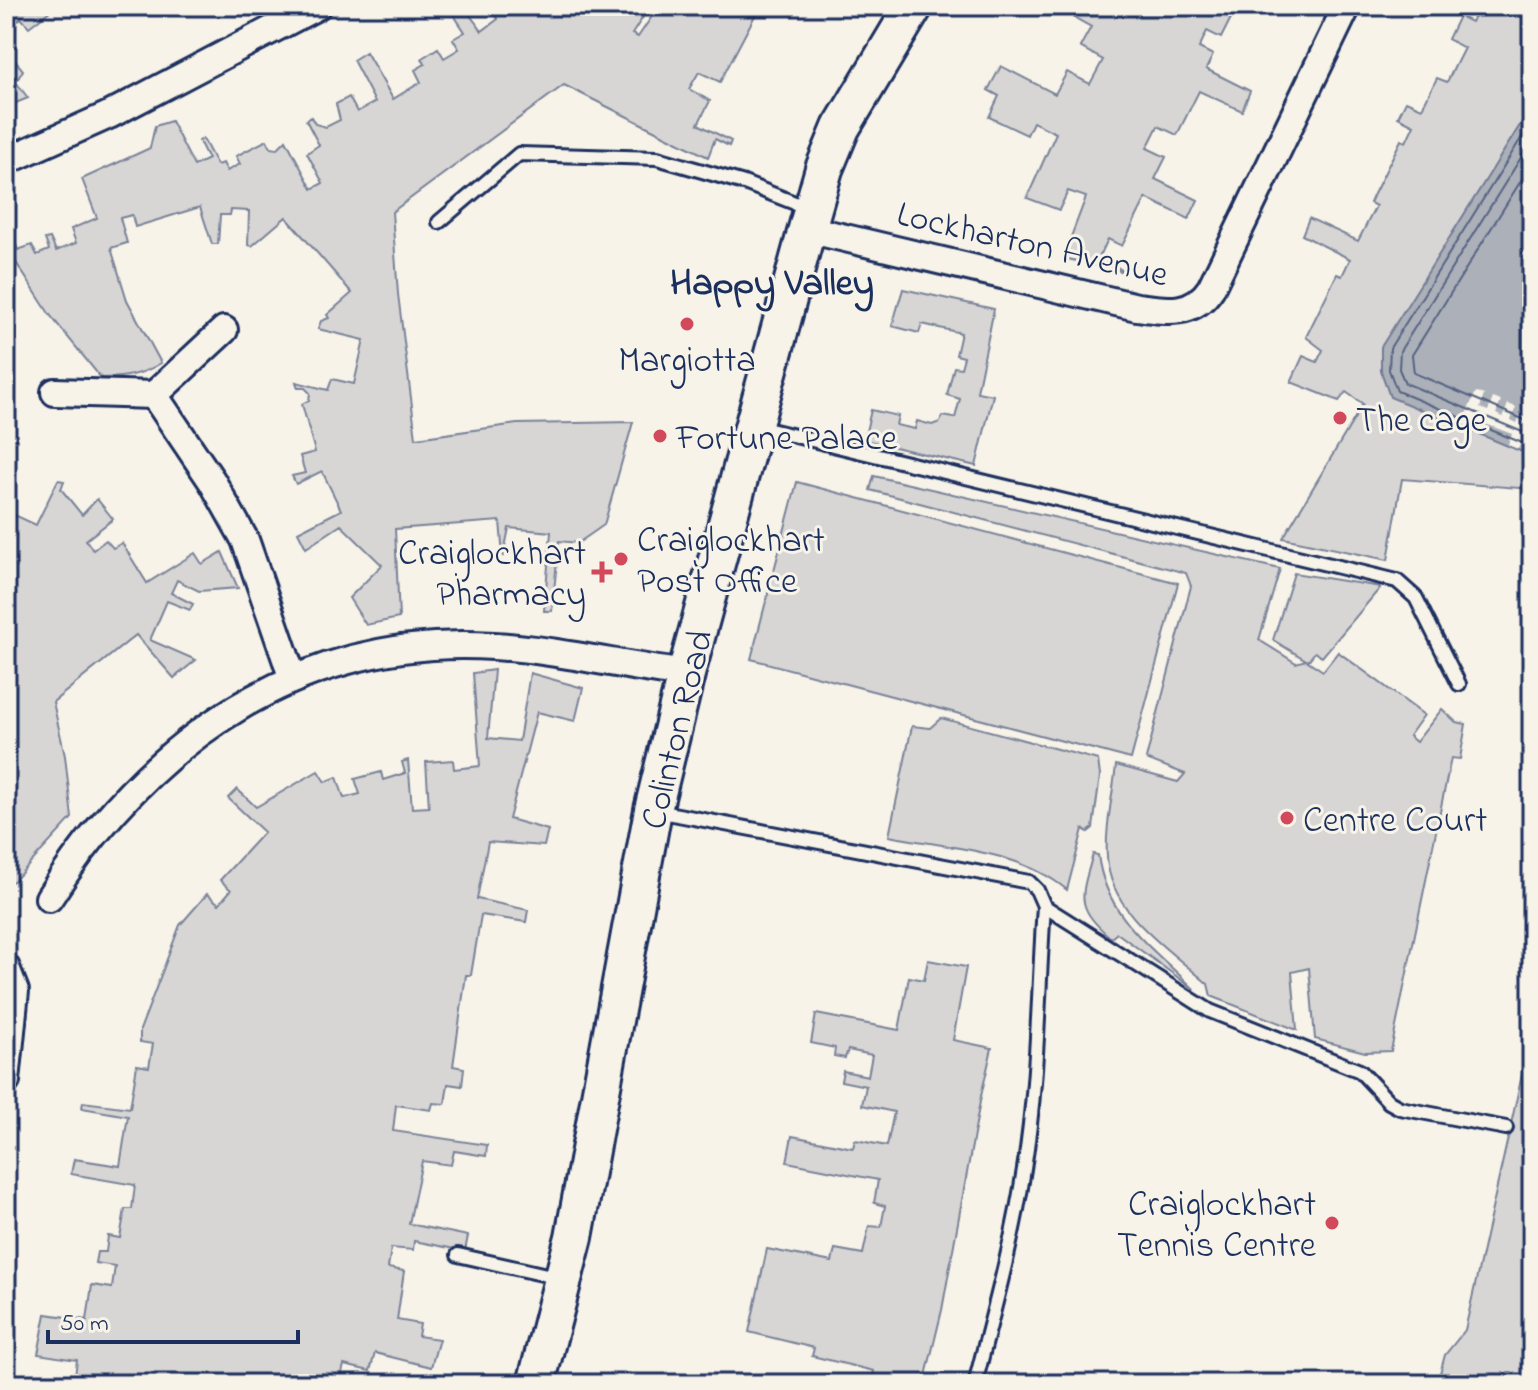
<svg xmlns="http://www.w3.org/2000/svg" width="1538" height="1390" font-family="'Indie Flower',sans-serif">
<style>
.green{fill:#d7d6d4;stroke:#798299;stroke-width:2}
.water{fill:#acb0b9;stroke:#727c95;stroke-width:2}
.pier{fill:#f7f3e8}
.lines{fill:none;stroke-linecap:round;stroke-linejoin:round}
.shore{stroke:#556382;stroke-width:2}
.lane-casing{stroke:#1b2f5e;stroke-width:18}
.street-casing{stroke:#1b2f5e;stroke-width:32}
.secondary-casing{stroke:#1b2f5e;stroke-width:42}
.lane{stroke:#f7f3e8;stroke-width:12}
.street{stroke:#f7f3e8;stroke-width:26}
.secondary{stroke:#f7f3e8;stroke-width:36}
.poi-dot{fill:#d1495b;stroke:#f7f3e8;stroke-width:3}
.labels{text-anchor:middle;stroke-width:6;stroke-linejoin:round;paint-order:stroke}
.street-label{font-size:36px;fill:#1b2f5e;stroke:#f7f3e8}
.poi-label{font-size:36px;fill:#1b2f5e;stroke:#f7f3e8;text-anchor:start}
.neighbourhood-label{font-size:38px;font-weight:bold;fill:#1b2f5e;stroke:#f7f3e8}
</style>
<rect width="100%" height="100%" fill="#f7f3e8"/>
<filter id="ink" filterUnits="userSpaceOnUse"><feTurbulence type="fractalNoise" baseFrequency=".0125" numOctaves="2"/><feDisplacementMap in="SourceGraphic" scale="16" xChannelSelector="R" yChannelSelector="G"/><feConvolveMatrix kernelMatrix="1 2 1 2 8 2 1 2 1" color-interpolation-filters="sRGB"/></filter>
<g filter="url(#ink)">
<g class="green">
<polygon points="6,6 54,6 55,7 29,27 21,18 9,28"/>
<path d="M448,6H463L482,31L498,19L492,10L497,6L512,9L517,6H650L632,34L638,37L659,6H760L720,82L699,72L689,89L710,101L698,124L731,141L729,146L715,139L708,157L564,85L392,212L398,294L416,438L517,424L633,422L604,525L578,543L559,541L552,611H544L551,532L509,528L503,557L500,521L395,529L399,618L366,625L349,598L382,565L341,525L306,548L298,532L341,510L322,471L296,484L292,476L305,473L300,456L315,452L302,404L309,400L310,393L305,388H298L296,382L328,390L332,379L354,384L364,340L318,329L321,321L329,318L327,315L352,293L286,217L252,246L248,245L249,211L231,210L230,215H220L218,244H212L200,207L135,227L132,215L120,218L127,243L111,248L127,300L161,363C142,375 124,378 101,378L50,315L13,258L6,263V220L18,250L32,245L37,255L49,250L45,239L50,238L56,251L76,243L71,229L97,218L82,179L150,148L155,126L171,121L194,166L208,159L199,141L203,139L217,165L223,163L227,171L240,164L236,156L267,140L271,148L277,149L286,140L312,189L323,183L307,153L319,145L306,120L311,117L315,124L326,127L340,120L336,104L349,97L357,112L375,102L353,60L366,52L393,99L421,82L415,70L425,64L422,58L438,48L444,58L459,49L453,39L465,32Z"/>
<polygon points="1075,6 1216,6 1232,16 1221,38 1207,31 1199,48 1213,55 1206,69 1250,91 1242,111 1199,91 1177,135 1158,126 1147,148 1166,157 1155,179 1198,200 1189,219 1146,198 1122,246 1108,239 1100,256 1125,272 1063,258 1086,197 1068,191 1059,210 1027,198 1056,133 1033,122 1027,135 989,117 999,96 988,90 1001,66 1055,94 1067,72 1090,84 1103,60 1080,47 1091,27 1070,15"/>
<polygon points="1486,6 1532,6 1532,489 1402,479 1388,560 1283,538 1363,404 1346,392 1339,401 1291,382 1303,356 1317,362 1323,350 1306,337 1337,274 1342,276 1350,259 1302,235 1309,218 1358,241 1376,206 1370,203 1373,196 1401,140 1406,142 1414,125 1398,117 1406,101 1422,108 1437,78 1447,82 1464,48 1448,39 1459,16 1471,22 1475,14 1481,16"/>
<polygon points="9,53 23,70 16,82 28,98 6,107 6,55"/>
<polygon points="903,289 994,309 977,392 993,395 976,466 864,440 871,410 898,416 896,425 915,429 917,421 932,425 940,422 942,416 955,418 960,399 947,395 954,367 961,368 964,357 956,355 961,333 922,324 919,333 892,326"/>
<path d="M874,476L1280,569L1259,640L1296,663L1306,660L1273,640L1294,573L1381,587L1322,657L1315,652L1308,661L1323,671L1338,652L1424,715L1409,736L1416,742L1442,709L1456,722L1466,724L1460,759L1451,758L1391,1051L1365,1052L1315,1039L1309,968L1292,972L1297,1030L1211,996L1208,984C1169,949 1110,914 1107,857C1105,827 1113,795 1116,765L1178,782L1185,774L1146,759L1191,586L1186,573L870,490Z"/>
<polygon points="58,480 64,481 61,489 82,515 97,499 113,519 86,540 93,550 106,540 113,548 122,543 147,583 195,553 202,564 222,552 238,588 199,591 177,580 171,593 193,604 190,610 167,601 150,640 196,660 174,678 136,635 53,702 65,756 72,818 15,880 6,885 6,511 36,525"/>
<polygon points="797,482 1178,583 1131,759 751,659"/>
<polygon points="494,670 488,738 519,741 530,673 583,688 575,721 537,712 509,819 548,830 544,846 488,842 477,899 528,910 526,922 481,915 471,975 466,975 453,1066 464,1068 462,1086 448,1084 445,1104 433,1103 431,1110 396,1105 393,1131 487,1145 486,1156 454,1151 451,1165 422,1161 409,1224 468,1236 465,1251 414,1241 413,1250 391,1248 388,1268 404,1271 397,1320 420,1324 418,1336 439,1339 431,1367 375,1353 370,1371 344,1365 339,1384 74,1384 77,1360 38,1354 46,1314 87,1320 92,1285 112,1288 115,1266 95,1263 97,1252 106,1252 108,1236 120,1238 125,1209 132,1209 135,1185 71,1174 74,1159 120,1166 128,1116 82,1108 83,1102 130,1108 137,1065 149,1067 153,1044 140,1042 140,1030 180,925 207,894 219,904 231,890 220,880 264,832 228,798 237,789 256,807 318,771 325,782 337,777 344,798 360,794 355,779 381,772 383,780 405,773 402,762 408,760 412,808 429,807 426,762 453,760 454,769 480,766 473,673"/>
<path d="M941,718L1098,760L1100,776L1093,828L1088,832L1083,829L1067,890C1020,850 948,848 889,836L912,726L930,728Z"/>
<path d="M1093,854L1098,855C1106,918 1152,947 1195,990L1117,933L1111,938C1074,906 1081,897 1093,854Z"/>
<polygon points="928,960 966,967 953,1040 992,1048 981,1096 942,1310 924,1384 871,1384 874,1371 812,1356 814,1348 749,1332 767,1249 832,1262 835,1249 863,1254 869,1226 881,1227 885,1206 874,1203 878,1180 787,1162 792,1136 853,1148 855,1140 887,1146 894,1112 862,1105 866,1086 841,1081 843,1071 868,1076 872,1055 848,1050 845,1058 834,1056 835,1048 811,1043 816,1014 899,1030 909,977 924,980"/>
<polygon points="1532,1030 1532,1384 1437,1384 1445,1355 1465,1330"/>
</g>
<polygon class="water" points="1532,106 1532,456 1390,397 1381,371 1381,347"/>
<polygon class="pier" points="1476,392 1484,395 1480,408 1488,411 1493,398 1501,401 1496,414 1503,417 1508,404 1516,407 1511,420 1517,423 1522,410 1530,412 1525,425 1532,428 1532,442 1523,438 1518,449 1508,445 1512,434 1475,420 1471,428 1462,423"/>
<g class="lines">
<g class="shore">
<polyline points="1532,121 1390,348 1389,370 1397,391 1532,447"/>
<polyline points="1532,140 1400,351 1399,369 1405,383 1532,436"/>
<polyline points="1532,163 1412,355 1414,373 1532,423"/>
</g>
<g class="lane-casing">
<g id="lane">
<polyline points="439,222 519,154 657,158 744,183 810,209"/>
<polyline points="758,427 1397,581 1416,598 1459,684"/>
<path d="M657,811L1029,882L1037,890L1044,906C1038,994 1038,1082 1024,1169C1013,1242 993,1313 975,1384"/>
<polyline points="1044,906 1210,1011 1360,1071 1389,1102 1400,1108 1506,1128"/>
<polyline points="458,1255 560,1278"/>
</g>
</g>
<g class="street-casing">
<g id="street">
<polyline points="6,161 109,115 317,6"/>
<path d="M807,229L1137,307C1166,311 1193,316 1211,288L1347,6"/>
<polyline points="55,392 154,395 224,330"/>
<polyline points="154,395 212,481 245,540 293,679"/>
<path d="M49,898C149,741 301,633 494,646C559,650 622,666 686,674"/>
<polyline points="6,968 15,991 6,1081"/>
</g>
</g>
<g class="secondary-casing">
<polyline id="secondary" points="536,1384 574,1237 653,810 686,674 807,229 824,169 841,128 914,6"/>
</g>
<use href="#lane" class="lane"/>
<use href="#street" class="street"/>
<use href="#secondary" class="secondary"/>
</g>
</g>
<g class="poi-dot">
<circle cx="687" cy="324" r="8"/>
<circle cx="1340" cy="418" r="8"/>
<circle cx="660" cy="436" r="8"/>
<circle cx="621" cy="559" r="8"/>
<path d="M598 560h8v8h8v8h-8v8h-8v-8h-8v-8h8z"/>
<circle cx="1287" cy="818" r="8"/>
<circle cx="1332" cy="1223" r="8"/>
</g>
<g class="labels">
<g class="street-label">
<text transform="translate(1033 242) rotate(13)" y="13">Lockharton Avenue</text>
<text transform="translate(675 729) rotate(-76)" y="13">Colinton Road</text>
</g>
<g class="poi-label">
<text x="687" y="371" text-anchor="middle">Margiotta</text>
<text x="1356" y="431">The cage</text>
<text x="676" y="449">Fortune Palace</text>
<text x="637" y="551">Craiglockhart<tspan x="637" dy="41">Post Office</tspan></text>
<text x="586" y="564" text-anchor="end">Craiglockhart<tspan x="586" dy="41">Pharmacy</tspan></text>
<text x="1303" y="831">Centre Court</text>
<text x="1316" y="1215" text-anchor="end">Craiglockhart<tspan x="1316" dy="41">Tennis Centre</tspan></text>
</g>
<g class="neighbourhood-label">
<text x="772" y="294">Happy Valley</text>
</g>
</g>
<rect width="1538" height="1390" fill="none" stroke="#f7f3e8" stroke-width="32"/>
<rect x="16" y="16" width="1506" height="1358" fill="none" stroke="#1b2f5e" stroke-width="3" filter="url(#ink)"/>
<path d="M48 1330v12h250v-12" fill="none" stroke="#1b2f5e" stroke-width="4"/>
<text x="60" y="1330" font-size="24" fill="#1b2f5e" stroke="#f7f3e8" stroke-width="6" paint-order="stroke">50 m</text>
</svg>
